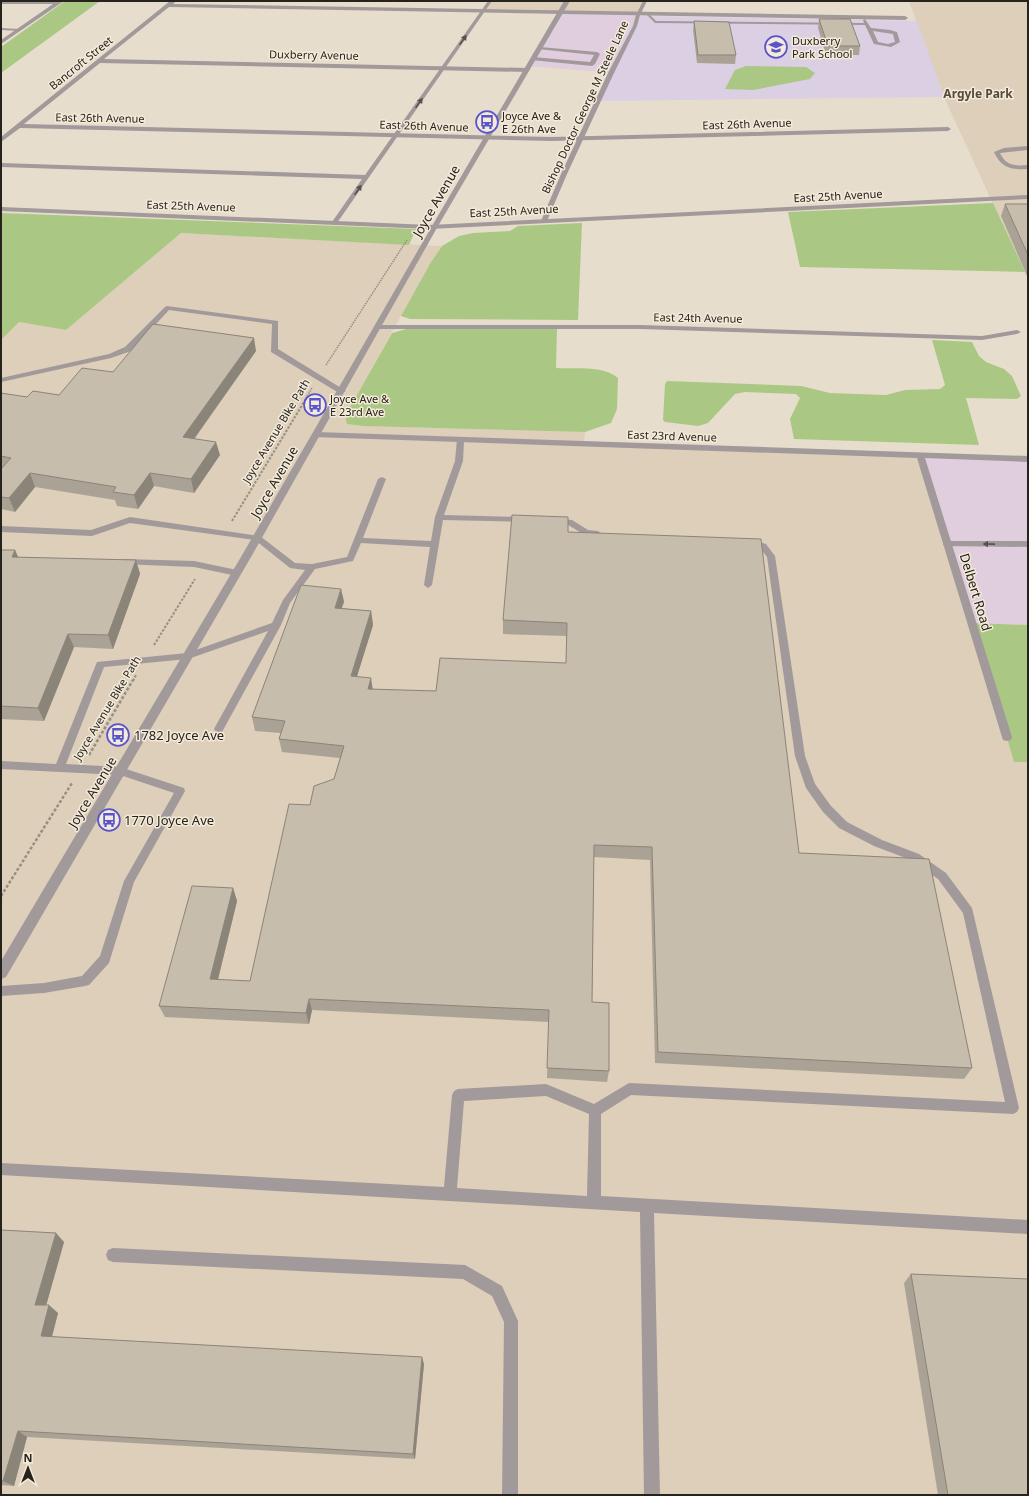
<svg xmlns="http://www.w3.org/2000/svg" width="1029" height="1496" font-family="'Noto Sans',sans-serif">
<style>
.commercial{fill:#e0cede}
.built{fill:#ddcfb9}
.education{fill:#dbcfe3}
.green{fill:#aac883}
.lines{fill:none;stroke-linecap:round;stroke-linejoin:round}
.path-far2{stroke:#978f83;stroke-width:1.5;stroke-dasharray:1.5 1;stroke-linecap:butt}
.path-far1{stroke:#978f83;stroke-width:2;stroke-dasharray:2.5 1.5;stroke-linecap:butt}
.path{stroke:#978f83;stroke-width:2.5;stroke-dasharray:3 2;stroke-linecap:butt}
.service{fill:#a2999b;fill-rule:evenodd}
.minor{fill:#a2999b;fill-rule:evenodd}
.tertiary{fill:#a2999b;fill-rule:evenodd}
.wall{fill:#aaa395}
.shaded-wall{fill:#8b8479}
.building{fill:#c6bdad;stroke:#8b8479}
.oneway{fill:#58524f}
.labels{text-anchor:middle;stroke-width:3;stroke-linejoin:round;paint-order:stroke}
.far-poi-label{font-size:11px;fill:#26221c;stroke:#f4ead9;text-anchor:start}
.far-street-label{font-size:11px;fill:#26221c;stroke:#f4ead9}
.far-neighbourhood-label{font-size:12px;font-weight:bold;fill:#534b3d;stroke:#f4ead9}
.street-label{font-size:13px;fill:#26221c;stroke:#f4ead9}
.poi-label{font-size:13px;fill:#26221c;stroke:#f4ead9;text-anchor:start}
</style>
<rect width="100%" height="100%" fill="#e7ddcc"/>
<g class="commercial">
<polygon points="560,13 640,15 641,16 614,73 527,66"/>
<polygon points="923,454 1028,458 1028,625 973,623"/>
</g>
<g class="built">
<polygon points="491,1 647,1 640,15 484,11"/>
<polygon points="909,1 1028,1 1028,280 944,97"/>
<polygon points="181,233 442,246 431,262 345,416 347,424 363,426 585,432 584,443 923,454 1014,761 1028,762 1028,1495 1,1495 1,340 19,322 66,330"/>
</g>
<polygon class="education" points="641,16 917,21 944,97 600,101"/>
<g class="green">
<polygon points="65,1 100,1 1,73 1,47"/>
<polygon points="746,66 806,67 815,73 810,79 753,90 725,89 735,70"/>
<polygon points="993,203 1025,272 800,267 788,212"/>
<polygon points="1,213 416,229 409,245 181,233 66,330 19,322 1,340"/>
<polygon points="582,223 578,320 410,319 401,316 431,262 442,246 459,236 473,233 510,231 518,226"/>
<path d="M410,328H557L556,368C576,369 603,365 618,378L617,409L611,423L585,432L363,426L347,424L345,416L392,333Z"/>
<polygon points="932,340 972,342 979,356 986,362 1004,369 1012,376 1021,396 1017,399 966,398 979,445 794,439 790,419 800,398 796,394 745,392 735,394 708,423 698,426 665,422 663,420 665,384 667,381 801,386 830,393 886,395 905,390 940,389 945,385"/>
<polygon points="973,623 1028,625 1028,762 1014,762"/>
</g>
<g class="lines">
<g class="path-far2">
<polyline points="326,365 407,240"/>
<polyline points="306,398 312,388"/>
</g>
<g class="path-far1">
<polyline points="232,521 307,397"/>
<polyline points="154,645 195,579"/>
<polyline points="133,681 136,675"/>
</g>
<g class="path">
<polyline points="89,755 133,680"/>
<polyline points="1,896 72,783"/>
</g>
<g class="service">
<polygon points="488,1 492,1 337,223 332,222 362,179 1,167 1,163 365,175"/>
<polygon points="643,1 647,1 640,15 637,26 614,73 567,174 547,221 542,222 541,221 561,174 608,73 633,26 636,15"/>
<path d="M649,14L656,21L864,23L863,20L865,19L871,28L890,30L897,32L900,42L891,47L874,44L865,25L655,23L647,15ZM873,31L893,34L895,42L888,44L878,42Z"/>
<polygon points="1,28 19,29 21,30 19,31 1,30"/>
<polygon points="540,47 597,52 600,54 595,64 592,66 531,60 531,58 533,57 590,62 594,55 538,49 538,48"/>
<path d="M1028,146V150L1000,153C1006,166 1015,166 1028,165V169C1012,170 1001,168 994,152L1004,148Z"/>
<polygon points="167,306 278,321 278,349 346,391 342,393 339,393 271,352 272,324 169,310 131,351 111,358 1,382 1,378 109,354 125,347 165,307"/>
<polygon points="457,439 460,439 464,441 463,461 444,515 525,517 528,518 529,520 528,522 443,520 432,585 428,588 424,585 430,547 361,543 353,561 315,569 290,603 281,625 222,732 216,732 214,729 268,631 188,659 104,667 66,764 120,767 184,788 185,791 134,882 109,963 89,985 85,986 44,993 1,996 1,986 44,983 82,976 100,956 124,881 174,793 120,775 1,769 1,761 56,764 97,662 187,653 272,623 283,600 305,570 290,568 255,540 130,523 92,536 1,532 1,526 91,530 130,517 260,536 295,563 312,564 347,557 378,479 382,477 386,479 363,538 431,541 435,517 455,461"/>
<path d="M555,518L572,520L588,530L598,531L602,534C592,544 577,529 568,525C563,523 557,524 552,523L551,521L552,519Z"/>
<path d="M750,539L766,544L775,556L805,756L815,784L831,806L847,822L882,840L919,854L946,873L972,908L1019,1108L1017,1112L1013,1114L631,1095L601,1114V1196L1028,1220V1234L654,1213L660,1495H644L640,1212L1,1175V1163L444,1187L452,1095L454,1091L458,1089L546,1084L594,1104L629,1083L1005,1102L963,913L938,879L911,860L874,846L839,828L823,812L806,788L795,756L767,557L760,548L747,544L746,542ZM546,1096L589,1114L587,1196L457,1188L464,1101Z"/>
<polygon points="947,541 1028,541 1028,547 944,546 943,544"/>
<polygon points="124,559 194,561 237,570 241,573 237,576 194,567 121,564 120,562"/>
<polygon points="113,1248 465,1265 502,1286 518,1321 518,1495 502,1495 504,1322 492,1296 463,1279 113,1262 108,1260 106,1255 108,1250"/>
</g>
<g class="minor">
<polygon points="1,1 64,1 1,44 1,40 53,4 1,4"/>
<polygon points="170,1 176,1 173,4 905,16 908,18 905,20 169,7 104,59 527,68 530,70 527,72 100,63 24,124 551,137 948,127 951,129 948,131 551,141 20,128 1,142 1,137"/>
<polygon points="1028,195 1028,199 430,229 1,211 1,207 430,225"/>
<polygon points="376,325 641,325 982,336 1017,330 1021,332 1017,334 982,340 641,329 379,329 375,327"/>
<polygon points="316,432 1028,456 1028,462 925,458 1012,737 1011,740 1007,741 1003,740 1002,737 917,458 313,437 312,435 313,433"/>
</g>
<polygon class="tertiary" points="564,1 570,1 438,226 251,557 6,977 1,979 1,961 241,557 432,226"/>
</g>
<g class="wall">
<polygon points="819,19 860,46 859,55 826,55 818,28"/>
<polygon points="694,21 736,55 735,64 697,63 693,30"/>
<polygon points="1005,204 1028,204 1028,278 1001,216"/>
<polygon points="256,351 195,438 220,455 194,493 154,486 138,509 117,506 115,500 35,487 15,512 1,509 1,393 27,397 59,395 113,372"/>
<polygon points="568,532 799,853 972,1068 964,1079 655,1063 650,860 594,857 592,1002 609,1071 607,1082 547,1078 549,1022 312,1010 309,1024 165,1017 159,1006 233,888 237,901 218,980 250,981 310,805 334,779 340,758 282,752 279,739 281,733 255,731 252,717 341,589 344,602 341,608 371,611 373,625 357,676 373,689 436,691 566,663 567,636 503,634 503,620"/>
<polygon points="1,550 15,550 18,557 136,560 140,574 113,649 74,647 44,721 1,719"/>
<polygon points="1,1230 64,1242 46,1305 58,1313 52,1337 424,1364 415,1459 27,1437 14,1486 1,1485"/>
<polygon points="911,1274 1028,1495 938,1495 904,1283"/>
</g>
<g class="shaded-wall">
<polygon points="254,338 256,351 186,450 183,437"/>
<polygon points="216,442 220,455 194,493 191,479"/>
<polygon points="30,473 35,487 15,512 9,498"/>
<polygon points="150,473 154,486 138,509 134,495"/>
<polygon points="15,550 21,564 12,557"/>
<polygon points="136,560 140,574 113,649 108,635"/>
<polygon points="341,589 344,602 337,621 335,608"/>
<polygon points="371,611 373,625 353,689 351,676"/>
<polygon points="68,634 74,647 44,721 38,708"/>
<polygon points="371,678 373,691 368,689"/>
<polygon points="233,888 237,901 215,991 210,979"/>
<polygon points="309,999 312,1010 309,1024 306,1013"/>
<polygon points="56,1233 64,1242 44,1313 35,1305"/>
<polygon points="49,1305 58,1313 50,1344 41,1336"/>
<polygon points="422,1357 424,1364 415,1459 413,1454"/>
<polygon points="18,1431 27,1437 14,1486 3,1481"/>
</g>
<g class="building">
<polygon points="819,19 850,19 860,46 828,46"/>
<polygon points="694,21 729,22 736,55 698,55"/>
<polygon points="1005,204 1028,204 1028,255"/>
<polygon points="153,324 254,338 183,437 216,442 191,479 150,473 134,495 113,492 116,487 30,473 9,498 1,497 1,469 11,458 1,456 1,393 27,397 33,391 59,395 82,368 113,372"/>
<polygon points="512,515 568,517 568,532 761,539 799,853 929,859 972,1068 658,1052 652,847 594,845 592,1002 609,1003 609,1071 547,1068 549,1010 309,999 306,1013 159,1006 192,886 233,888 210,979 250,981 289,804 310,805 314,786 334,779 344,746 279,739 285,721 252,717 301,585 341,589 335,608 371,611 351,676 371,678 368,689 436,691 440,658 566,663 567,623 503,620"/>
<polygon points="1,550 15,550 12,557 136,560 108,635 68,634 38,708 1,706"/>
<polygon points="1,1230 56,1233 35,1305 49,1305 41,1336 422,1357 413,1454 18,1431 3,1481 1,1481"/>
<polygon points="911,1274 1028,1279 1028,1495 948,1495"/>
</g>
<defs><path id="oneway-solid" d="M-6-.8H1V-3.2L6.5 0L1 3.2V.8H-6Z"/></defs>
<g class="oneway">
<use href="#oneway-solid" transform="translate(463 40) rotate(-55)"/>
<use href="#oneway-solid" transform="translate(419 103) rotate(-55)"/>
<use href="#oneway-solid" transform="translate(358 190) rotate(-55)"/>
<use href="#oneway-solid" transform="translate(989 544) rotate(-179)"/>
</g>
<defs>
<g id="school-ring" transform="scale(1.15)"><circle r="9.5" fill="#f4ead9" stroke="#5854cc" stroke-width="1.5"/><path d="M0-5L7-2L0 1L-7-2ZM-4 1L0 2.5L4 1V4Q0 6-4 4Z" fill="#5854cc"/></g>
<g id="bus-ring" transform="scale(1.15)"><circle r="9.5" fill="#f4ead9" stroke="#5854cc" stroke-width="1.5"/><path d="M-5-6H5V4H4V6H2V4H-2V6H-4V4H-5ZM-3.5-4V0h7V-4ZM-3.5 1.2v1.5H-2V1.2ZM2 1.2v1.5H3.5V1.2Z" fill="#5854cc"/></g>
</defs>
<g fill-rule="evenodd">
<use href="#school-ring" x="776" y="47"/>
<use href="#bus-ring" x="487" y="122"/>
<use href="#bus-ring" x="315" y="405"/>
<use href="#bus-ring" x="118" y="735"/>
<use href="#bus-ring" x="109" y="820"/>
</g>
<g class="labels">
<g class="far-poi-label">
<text x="792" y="45">Duxberry<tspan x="792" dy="13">Park School</tspan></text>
<text x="502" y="120">Joyce Ave &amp;<tspan x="502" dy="13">E 26th Ave</tspan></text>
<text x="330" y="403">Joyce Ave &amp;<tspan x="330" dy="13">E 23rd Ave</tspan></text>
</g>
<g class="far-street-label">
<text transform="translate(314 55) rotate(1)" y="4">Duxberry Avenue</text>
<text transform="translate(81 63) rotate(-39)" y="4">Bancroft Street</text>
<text transform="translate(585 107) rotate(-65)" y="4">Bishop Doctor George M Steele Lane</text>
<text transform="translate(100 118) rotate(1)" y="4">East 26th Avenue</text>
<text transform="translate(747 124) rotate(-2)" y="4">East 26th Avenue</text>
<text transform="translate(424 126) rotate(2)" y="4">East 26th Avenue</text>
<text transform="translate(838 196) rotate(-3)" y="4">East 25th Avenue</text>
<text transform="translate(191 206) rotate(2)" y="4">East 25th Avenue</text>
<text transform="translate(514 211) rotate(-3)" y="4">East 25th Avenue</text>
<text transform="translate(698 318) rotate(1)" y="4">East 24th Avenue</text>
<text transform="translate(276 431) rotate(-59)" y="4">Joyce Avenue Bike Path</text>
<text transform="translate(672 436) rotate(2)" y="4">East 23rd Avenue</text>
<text transform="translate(107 708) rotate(-59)" y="4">Joyce Avenue Bike Path</text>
</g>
<g class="far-neighbourhood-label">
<text x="978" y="98">Argyle Park</text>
</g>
<g class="street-label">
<text transform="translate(436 201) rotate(-60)" y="5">Joyce Avenue</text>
<text transform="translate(274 482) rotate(-60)" y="5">Joyce Avenue</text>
<text transform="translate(976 592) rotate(73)" y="5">Delbert Road</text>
<text transform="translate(92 792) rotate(-59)" y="5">Joyce Avenue</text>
</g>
<g class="poi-label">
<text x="134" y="740">1782 Joyce Ave</text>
<text x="124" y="825">1770 Joyce Ave</text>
</g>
</g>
<rect width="1029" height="1496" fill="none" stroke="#26221c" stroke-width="4"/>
<g transform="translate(28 1468)" stroke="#f4ead9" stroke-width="3" paint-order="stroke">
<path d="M0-3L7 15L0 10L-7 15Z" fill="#26221c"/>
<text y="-6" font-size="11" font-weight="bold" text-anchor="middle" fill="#26221c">N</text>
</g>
</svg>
